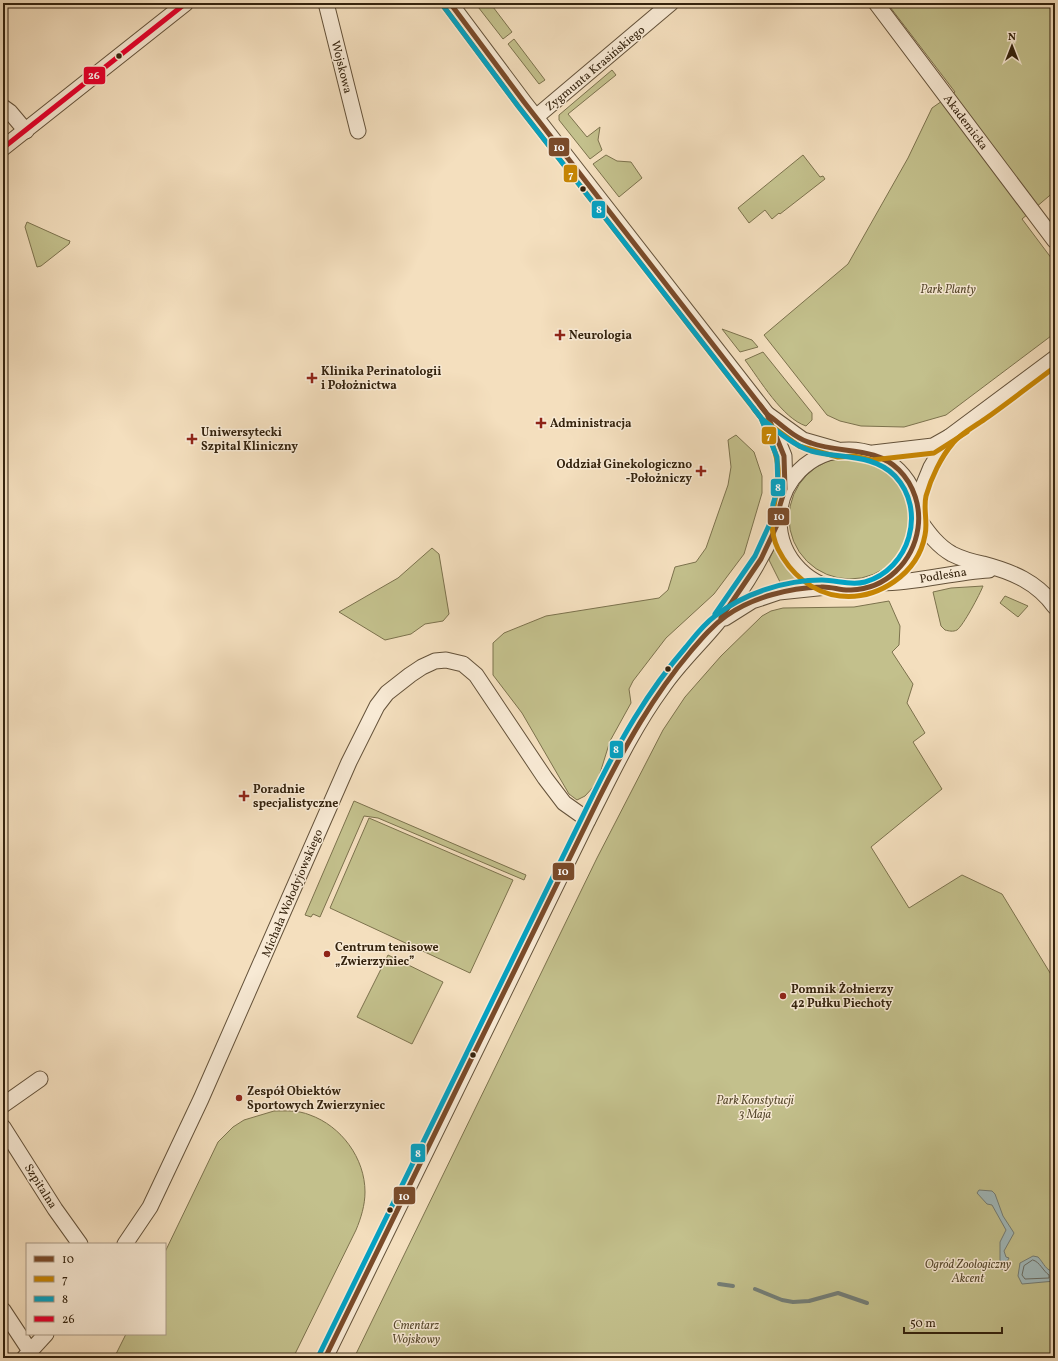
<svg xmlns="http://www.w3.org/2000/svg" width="1058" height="1361" font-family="Vollkorn,serif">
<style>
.green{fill:#c3c08c;stroke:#7c724d}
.water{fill:#a1babc;stroke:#757e76}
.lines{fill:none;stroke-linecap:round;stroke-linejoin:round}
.shore{stroke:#6a6e65;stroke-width:1}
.stream{stroke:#757e76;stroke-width:4}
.minor-casing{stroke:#64523a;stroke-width:17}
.minor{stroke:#f8ead5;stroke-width:15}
.bus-1-casing{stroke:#f8ead5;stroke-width:8}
.bus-2-casing{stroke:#f8ead5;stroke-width:8}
.bus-3-casing{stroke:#f8ead5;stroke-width:8}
.bus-4-casing{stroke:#f8ead5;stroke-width:8}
.bus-1{stroke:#7a4b2a;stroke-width:5}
.bus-2{stroke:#c68504;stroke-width:5}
.bus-3{stroke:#03a2c4;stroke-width:5}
.bus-4{stroke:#e4002b;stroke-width:5}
.bus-dot{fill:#34230e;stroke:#f8ead5;stroke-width:1.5}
.poi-dot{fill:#8f2418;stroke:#f8ead5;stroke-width:1.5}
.labels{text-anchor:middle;stroke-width:3;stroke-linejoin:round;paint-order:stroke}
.street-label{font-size:12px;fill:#34230e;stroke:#f8ead5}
.park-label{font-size:12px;font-style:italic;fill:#584a2e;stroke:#f8ead5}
.poi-label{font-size:12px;font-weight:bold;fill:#34230e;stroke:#f8ead5;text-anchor:start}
.line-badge{stroke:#f8ead5;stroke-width:1.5}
.badge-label{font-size:11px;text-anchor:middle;font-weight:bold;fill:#fff}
</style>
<rect width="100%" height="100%" fill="#f4dfbe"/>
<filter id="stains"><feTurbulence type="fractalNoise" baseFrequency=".005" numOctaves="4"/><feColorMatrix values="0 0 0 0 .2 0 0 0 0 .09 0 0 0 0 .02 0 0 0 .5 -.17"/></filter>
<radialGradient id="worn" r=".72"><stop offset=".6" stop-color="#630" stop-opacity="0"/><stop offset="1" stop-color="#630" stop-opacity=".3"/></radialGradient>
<g class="green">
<polygon points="475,3 490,3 512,32 503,39"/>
<polygon points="887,3 1055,3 1055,191 1022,219 1055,263 1055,333 946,415 904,427 861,426 840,421 827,415 764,335 848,264 908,158 932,108 955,92"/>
<polygon points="514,39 545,80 539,84 508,44"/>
<polygon points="612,70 616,75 568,114 587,137 600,127 598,140 602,150 590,159 559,120 559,115"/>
<polygon points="606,155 617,161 631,162 642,178 619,197 593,164"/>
<polygon points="803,155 820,177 823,176 825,179 780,214 779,213 772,219 765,210 749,223 738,208"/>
<polygon points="27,222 67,240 70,241 69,244 41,266 37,267 25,227"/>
<polygon points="722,329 752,340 758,347 740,352"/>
<path d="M763,352L812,413V420L806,426C782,418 760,380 745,360Z"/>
<polygon points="736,435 754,452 762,476 762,493 744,554 714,594 666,638 633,681 629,689 631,703 610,741 597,783 585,796 577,800 569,794 522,713 493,675 493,643 504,633 546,616 659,598 668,590 675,567 696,562 706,548 728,485 731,467 728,440"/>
<circle cx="850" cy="518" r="61"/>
<polygon points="775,547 787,567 800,581 781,584 769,560"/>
<polygon points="432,548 439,554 449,614 443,621 425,624 411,634 385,640 339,612 398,578"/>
<path d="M983,586C980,594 963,626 957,630C953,632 949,631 945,630L941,626L933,592L951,588Z"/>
<polygon points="1005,596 1028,606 1018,617 1000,603"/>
<polygon points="889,601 900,626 899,645 892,652 913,684 907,703 925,733 913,742 942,789 871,847 909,908 962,875 1002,894 1055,981 1055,1358 354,1358 597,858 663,730 685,697 721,656 762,616 771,611 783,608 854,607"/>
<polygon points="354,801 526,875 524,880 378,818 364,816 320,917 313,914 311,917 305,915"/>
<polygon points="369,818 513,880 470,973 330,908"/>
<polygon points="388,955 443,982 412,1044 357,1017"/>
<path d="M274,1111C286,1111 298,1110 310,1115C341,1126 365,1158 365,1192C365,1205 361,1218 356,1230L293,1358H114L126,1334H165V1252L218,1142L233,1127L244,1120Z"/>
</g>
<g class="water">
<polygon points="979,1190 992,1191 995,1194 1003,1216 1014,1233 1004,1251 1006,1257 1009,1258 1002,1270 1000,1263 1000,1242 1006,1230 992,1205 987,1204 977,1193"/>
<path d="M1033,1256L1038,1257C1044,1263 1046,1272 1055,1271V1281L1022,1284L1018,1276L1020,1263Z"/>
</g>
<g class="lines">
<path class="shore" d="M1033,1260C1040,1262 1043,1271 1049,1275V1278L1025,1279L1022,1275L1024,1266Z"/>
<g class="stream">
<polyline points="719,1284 733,1286"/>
<polyline points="755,1289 782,1300 793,1302 809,1301 838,1293 867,1303"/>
</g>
<g class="minor-casing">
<g id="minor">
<polyline points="326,3 358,131"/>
<polyline points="450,3 524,102 767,414 803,440 838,450"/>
<polyline points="876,3 1055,241"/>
<polyline points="3,107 10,112 26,131"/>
<polyline points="536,117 671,3"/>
<polyline points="3,148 186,3"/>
<polyline points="767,414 784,456 785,489"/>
<circle cx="849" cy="520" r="70"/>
<polyline points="873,453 933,446 949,437 1055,358"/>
<polyline points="917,501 931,467 949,437"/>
<path d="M920,521C929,534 938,546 952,554C962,559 973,562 983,564C1013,572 1037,582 1055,607"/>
<path d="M881,583C917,583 952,572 989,570"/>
<polyline points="725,618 752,601 779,592 827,587"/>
<polyline points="3,1105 40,1079"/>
<polyline points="3,1127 55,1209 80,1244"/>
<polyline points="125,1244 150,1207 201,1099 349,762 377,706 387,693 410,675 422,667 435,661 446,660 463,664 476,675 545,778 564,803 588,820"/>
<polyline points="3,1310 30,1351"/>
<polyline points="24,1358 46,1334"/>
<path d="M325,1358L588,820C611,775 632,729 662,688C678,664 699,645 717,623C742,592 762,558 778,523"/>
</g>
</g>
<use href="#minor" class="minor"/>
<g class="bus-1-casing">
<g id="bus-1">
<polyline points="721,618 761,559 778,523 780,505 785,489 784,456 767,414 760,405"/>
<path d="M325,1358L599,798C625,746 653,696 691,651C702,638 712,626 726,616C753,597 789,588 821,587C831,586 841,591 851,590C886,589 913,562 918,528C921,507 914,485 899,470C875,446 841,454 811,443C794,438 781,424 767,414L524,102L450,3"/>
</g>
</g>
<g class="bus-2-casing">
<g id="bus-2">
<path d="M444,7L518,106L761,418C768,434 777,451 778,469C780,498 764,520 778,549C790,573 812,593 840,596C878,600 918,574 925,535C928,522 923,509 926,496C931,478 941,457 953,443C961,433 974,427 985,419C1009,402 1032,384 1055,367"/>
<polyline points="754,409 762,419 799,446 838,457 854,456 872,460 934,453 967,432"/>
</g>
</g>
<g class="bus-3-casing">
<g id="bus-3">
<polyline points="715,614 755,556 771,521 773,504 778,488 777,457 761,418 754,409"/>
<path d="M319,1355L593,795C619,742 647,692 686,647C695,636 703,625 715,616C745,593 785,580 822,580C837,580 850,586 865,582C910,569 927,510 895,476C873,453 839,459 811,451C793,445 777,431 762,419L518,106L444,7"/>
</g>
</g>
<g class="bus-4-casing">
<polyline id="bus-4" points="3,148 186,3"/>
</g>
<use href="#bus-1" class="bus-1"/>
<use href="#bus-2" class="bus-2"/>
<use href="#bus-3" class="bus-3"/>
<use href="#bus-4" class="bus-4"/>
</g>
<g class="bus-dot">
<circle cx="119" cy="56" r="3.5"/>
<circle cx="583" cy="189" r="3.5"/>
<circle cx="668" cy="669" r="3.5"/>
<circle cx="473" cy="1055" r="3.5"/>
<circle cx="390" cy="1210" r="3.5"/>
</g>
<g class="poi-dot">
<path d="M558 329h4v4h4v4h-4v4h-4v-4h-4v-4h4z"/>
<path d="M310 372h4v4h4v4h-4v4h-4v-4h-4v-4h4z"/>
<path d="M539 417h4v4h4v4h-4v4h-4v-4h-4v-4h4z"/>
<path d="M190 433h4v4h4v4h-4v4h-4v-4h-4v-4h4z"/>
<path d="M699 465h4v4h4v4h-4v4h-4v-4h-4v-4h4z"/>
<path d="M242 790h4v4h4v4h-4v4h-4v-4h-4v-4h4z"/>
<circle cx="327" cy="954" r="4"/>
<circle cx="783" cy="996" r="4"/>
<circle cx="239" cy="1098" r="4"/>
</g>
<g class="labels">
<g class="street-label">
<text transform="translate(342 67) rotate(76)" y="4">Wojskowa</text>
<text transform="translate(595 68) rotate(-40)" y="4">Zygmunta Krasińskiego</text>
<text transform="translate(966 122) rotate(53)" y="4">Akademicka</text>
<text transform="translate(943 575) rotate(-9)" y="4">Podleśna</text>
<text transform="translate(292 893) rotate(-67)" y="4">Michała Wołodyjowskiego</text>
<text transform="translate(41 1186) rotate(58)" y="4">Szpitalna</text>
</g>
<g class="park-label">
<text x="948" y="293">Park Planty</text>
<text x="755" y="1104">Park Konstytucji<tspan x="755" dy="14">3 Maja</tspan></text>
<text x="968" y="1268">Ogród Zoologiczny<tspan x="968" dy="14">Akcent</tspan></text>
<text x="416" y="1329">Cmentarz<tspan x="416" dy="14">Wojskowy</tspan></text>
</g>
<g class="poi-label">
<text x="569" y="339">Neurologia</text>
<text x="321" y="375">Klinika Perinatologii<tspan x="321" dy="14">i Położnictwa</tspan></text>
<text x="550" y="427">Administracja</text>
<text x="201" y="436">Uniwersytecki<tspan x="201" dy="14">Szpital Kliniczny</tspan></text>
<text x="692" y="468" text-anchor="end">Oddział Ginekologiczno<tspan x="692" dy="14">-Położniczy</tspan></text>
<text x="253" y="793">Poradnie<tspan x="253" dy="14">specjalistyczne</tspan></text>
<text x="335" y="951">Centrum tenisowe<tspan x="335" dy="14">„Zwierzyniec”</tspan></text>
<text x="791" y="993">Pomnik Żołnierzy<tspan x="791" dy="14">42 Pułku Piechoty</tspan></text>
<text x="247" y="1095">Zespół Obiektów<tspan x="247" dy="14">Sportowych Zwierzyniec</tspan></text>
</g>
</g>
<g class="line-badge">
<rect x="83" y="66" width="23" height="19" rx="4" fill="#e4002b"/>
<rect x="548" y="137" width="22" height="20" rx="4" fill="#7a4b2a"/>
<rect x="563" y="164" width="15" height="19" rx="4" fill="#c68504"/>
<rect x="591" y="200" width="15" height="19" rx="4" fill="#03a2c4"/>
<rect x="761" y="426" width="16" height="19" rx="4" fill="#c68504"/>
<rect x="770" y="478" width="16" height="19" rx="4" fill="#03a2c4"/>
<rect x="767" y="507" width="23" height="19" rx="4" fill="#7a4b2a"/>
<rect x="609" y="740" width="15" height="19" rx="4" fill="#03a2c4"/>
<rect x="552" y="862" width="23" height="19" rx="4" fill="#7a4b2a"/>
<rect x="410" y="1143" width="16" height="20" rx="4" fill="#03a2c4"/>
<rect x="393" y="1186" width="23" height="19" rx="4" fill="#7a4b2a"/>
</g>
<g class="badge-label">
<text x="94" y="79">26</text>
<text x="559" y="151">10</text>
<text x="571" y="178">7</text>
<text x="599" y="213">8</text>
<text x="769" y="439">7</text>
<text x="778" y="491">8</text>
<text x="779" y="520">10</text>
<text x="616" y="753">8</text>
<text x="563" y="875">10</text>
<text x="418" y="1157">8</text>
<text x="404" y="1200">10</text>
</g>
<rect width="1058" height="1361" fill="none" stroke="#f4dfbe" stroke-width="16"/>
<rect x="4" y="4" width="1050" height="1353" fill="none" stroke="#34230e" stroke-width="2"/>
<rect x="8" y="8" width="1042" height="1345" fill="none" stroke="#34230e"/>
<rect x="26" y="1243" width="140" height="92" fill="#f8ead5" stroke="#aa9a85"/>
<rect x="34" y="1256" width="20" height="6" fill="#7a4b2a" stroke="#aa9a85"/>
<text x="62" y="1263" font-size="12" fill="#34230e">10</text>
<rect x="34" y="1276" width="20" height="6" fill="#c68504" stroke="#aa9a85"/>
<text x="62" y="1283" font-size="12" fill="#34230e">7</text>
<rect x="34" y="1296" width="20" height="6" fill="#03a2c4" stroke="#aa9a85"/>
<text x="62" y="1303" font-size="12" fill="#34230e">8</text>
<rect x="34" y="1316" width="20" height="6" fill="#e4002b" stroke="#aa9a85"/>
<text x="62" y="1323" font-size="12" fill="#34230e">26</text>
<g transform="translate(1012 46)" stroke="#f8ead5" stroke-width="3" paint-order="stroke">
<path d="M0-3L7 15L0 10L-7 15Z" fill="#34230e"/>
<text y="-6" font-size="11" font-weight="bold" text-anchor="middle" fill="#34230e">N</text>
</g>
<path d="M904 1327v6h98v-6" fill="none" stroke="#34230e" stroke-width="2"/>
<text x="910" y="1327" font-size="12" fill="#34230e" stroke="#f8ead5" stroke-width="3" paint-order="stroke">50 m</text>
<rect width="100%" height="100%" filter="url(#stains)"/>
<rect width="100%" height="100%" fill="url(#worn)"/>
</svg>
